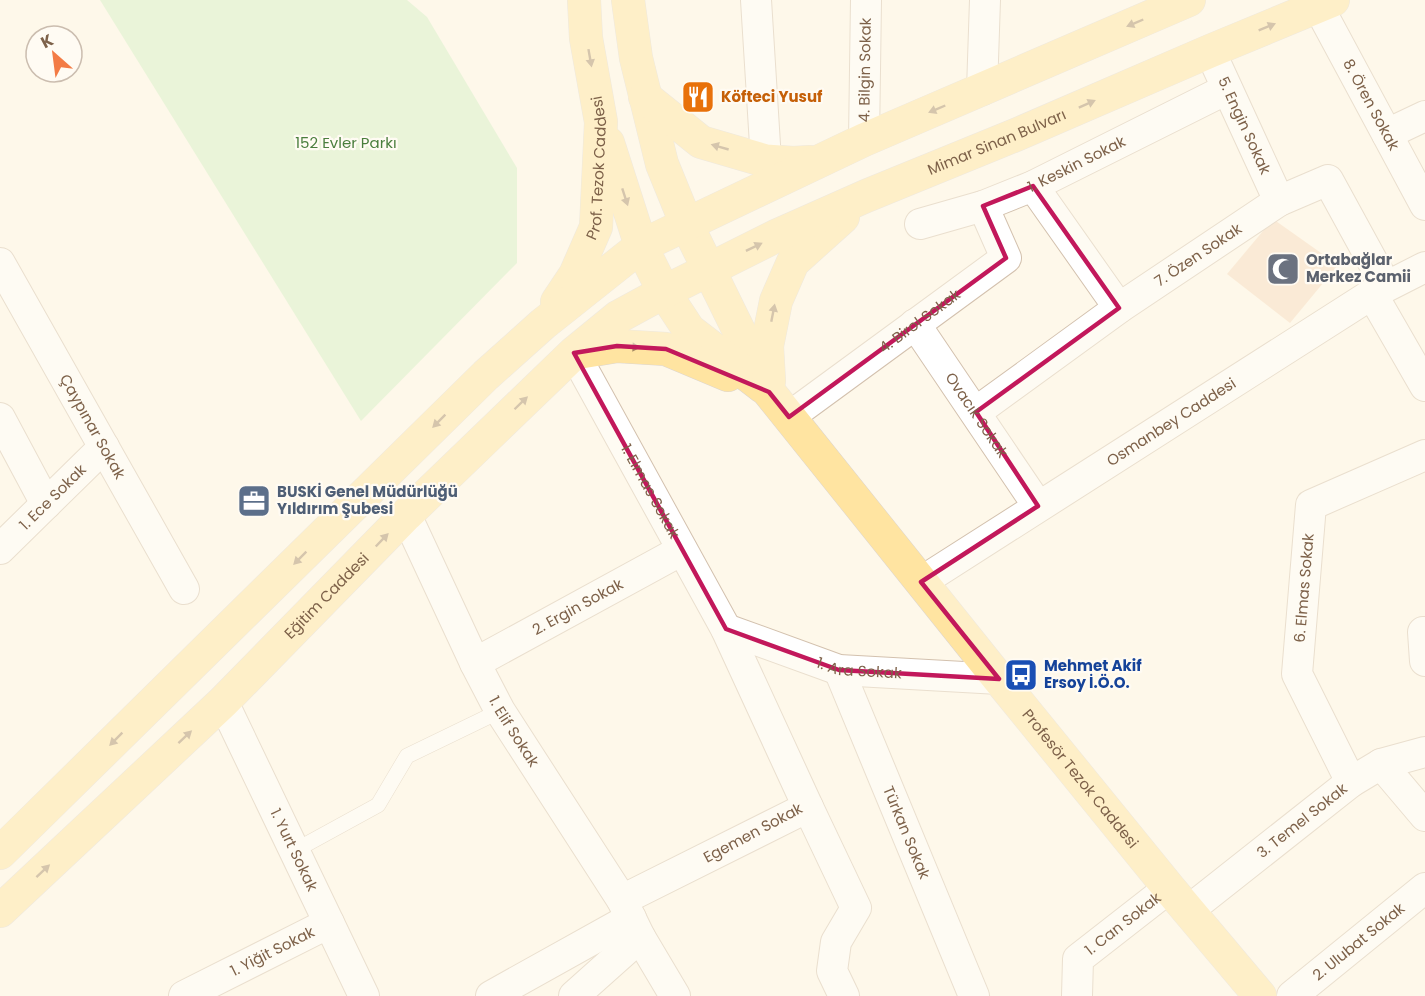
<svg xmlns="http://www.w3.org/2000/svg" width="1425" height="996" font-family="Poppins,sans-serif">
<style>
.green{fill:#d3efc6}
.building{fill:#f7dabf}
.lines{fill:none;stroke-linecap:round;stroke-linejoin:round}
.service-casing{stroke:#d3c1ae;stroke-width:16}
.minor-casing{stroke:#d3c1ae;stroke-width:32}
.primary-casing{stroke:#ddd6d0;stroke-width:34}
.service{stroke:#fff;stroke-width:15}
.minor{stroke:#fff;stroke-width:30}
.primary{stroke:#ffe4a1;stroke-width:33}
.oneway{fill:#a48863}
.marked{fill:none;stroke:#c2185b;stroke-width:4.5;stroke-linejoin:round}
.labels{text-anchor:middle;stroke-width:4.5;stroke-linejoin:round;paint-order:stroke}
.street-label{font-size:15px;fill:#7d6149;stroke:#fffbf3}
.food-label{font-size:15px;font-weight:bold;fill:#c56008;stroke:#fffbf3;text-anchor:start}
.park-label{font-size:15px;fill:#4a7e3d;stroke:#fffbf3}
.worship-label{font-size:15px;font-weight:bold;fill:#5b616d;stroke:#fffbf3;text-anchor:start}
.service-label{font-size:15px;font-weight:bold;fill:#4e5e75;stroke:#fffbf3;text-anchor:start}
.transit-label{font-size:15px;font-weight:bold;fill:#164399;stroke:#fffbf3;text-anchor:start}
</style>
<rect width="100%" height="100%" fill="#fef8ea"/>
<polygon class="green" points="100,0 407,0 427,17 517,168 517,263 361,421"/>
<polygon class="building" points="1273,219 1338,265 1290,323 1227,274"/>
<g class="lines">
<g class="service-casing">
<polyline id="service" points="294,851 378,805 407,756 500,711"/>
</g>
<g class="minor-casing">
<g id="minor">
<polyline points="756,0 766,161"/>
<path id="s1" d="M1318,6L1425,205"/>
<path id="s2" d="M1210,51L1279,201"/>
<polyline points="982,90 985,0"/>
<polyline points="1387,134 1425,116"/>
<path id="s3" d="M864,140L866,0"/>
<polyline points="1033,186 1119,308"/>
<path id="s4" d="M920,224L983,206L1033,186L1227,89"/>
<path id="s5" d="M0,263L184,589"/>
<polyline points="1372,294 1425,386"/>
<path id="s6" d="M915,324L1038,506"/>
<path id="s7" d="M574,353L726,629L808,807L622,900"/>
<path id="s8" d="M976,412L1119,308L1279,201L1328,180L1386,286"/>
<path id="s9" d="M789,417L1006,258L983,206"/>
<polyline points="0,418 46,504"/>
<path id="s10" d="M406,515L475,663L500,711L622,900L640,937L675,996"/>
<path id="s11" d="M0,549L104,447"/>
<path id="s12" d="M921,582L1372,294L1425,267"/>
<path id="s13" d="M726,629L839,670L999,679"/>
<polyline points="1425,632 1423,632 1425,661"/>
<path id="s14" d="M475,663L682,550"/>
<path id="s15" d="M839,670L974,996"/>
<path id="s16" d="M223,702L364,996"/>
<polyline points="1381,764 1425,816"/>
<path id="s17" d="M1351,782L1297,674L1311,505L1425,455"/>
<polyline points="808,807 856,908 836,942 832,971 844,996"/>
<path id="s18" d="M1189,910L1351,782L1381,764L1425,752"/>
<path id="s19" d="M184,996L329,923"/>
<polyline points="491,996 631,918"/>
<polyline points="574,996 640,937"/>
<path id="s20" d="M1077,996L1078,959L1169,888"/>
<path id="s21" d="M1292,996L1425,888"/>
</g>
</g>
<g class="primary-casing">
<g id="primary">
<path id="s22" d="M628,0L636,58L662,164L686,223L769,392L999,679L1169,888L1260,996"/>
<polyline points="645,97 701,142 766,161 793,163 810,162"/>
<polyline points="608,143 641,246 664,292 689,330 763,387"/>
<path id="s23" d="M557,302L575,275L596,227L601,122L586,38L584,0"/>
<polyline points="575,353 617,346 666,349 728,375"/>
<polyline points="769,381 767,346 776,301 793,262 843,217"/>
<polyline points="0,853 486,375 543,324 641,246 864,140 1189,0"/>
<path id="s24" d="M0,911L223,702L406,515L574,353L618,317L664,292L778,235L866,196L1018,134L1210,51L1333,0"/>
</g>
</g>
<use href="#service" class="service"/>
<use href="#minor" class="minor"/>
<use href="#primary" class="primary"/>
</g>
<defs><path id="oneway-solid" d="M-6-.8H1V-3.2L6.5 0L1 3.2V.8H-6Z" transform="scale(1.5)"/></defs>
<g class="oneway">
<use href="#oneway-solid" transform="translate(1135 23) rotate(157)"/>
<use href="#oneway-solid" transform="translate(1267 27) rotate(-22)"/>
<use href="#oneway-solid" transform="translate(590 58) rotate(80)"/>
<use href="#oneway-solid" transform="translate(1087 104) rotate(-24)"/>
<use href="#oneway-solid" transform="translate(937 109) rotate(157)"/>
<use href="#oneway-solid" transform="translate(720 147) rotate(-164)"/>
<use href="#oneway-solid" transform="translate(625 197) rotate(72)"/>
<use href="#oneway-solid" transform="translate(754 247) rotate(-26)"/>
<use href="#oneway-solid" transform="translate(773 313) rotate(-79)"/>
<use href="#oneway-solid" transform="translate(631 347) rotate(3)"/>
<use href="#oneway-solid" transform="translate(521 403) rotate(-44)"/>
<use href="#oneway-solid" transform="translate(439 421) rotate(135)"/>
<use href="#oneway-solid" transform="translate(382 540) rotate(-46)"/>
<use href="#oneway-solid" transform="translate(300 558) rotate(135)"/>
<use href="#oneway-solid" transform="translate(185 737) rotate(-43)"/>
<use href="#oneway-solid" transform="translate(116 739) rotate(135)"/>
<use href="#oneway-solid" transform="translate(43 871) rotate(-43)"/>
</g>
<path d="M0 0H1425V996H0ZM1033,186L1119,308L976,412L1038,506L921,582L999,679L839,670L726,629L574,353L617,346L666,349L769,392L789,417L1006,258L983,206Z" fill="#fef8ea" fill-opacity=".55" fill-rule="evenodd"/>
<path class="marked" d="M1033,186L1119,308L976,412L1038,506L921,582L999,679L839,670L726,629L574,353L617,346L666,349L769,392L789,417L1006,258L983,206Z"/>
<defs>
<g id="restaurant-square" transform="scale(1.725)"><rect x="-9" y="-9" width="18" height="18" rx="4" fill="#e8710a" stroke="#fffbf3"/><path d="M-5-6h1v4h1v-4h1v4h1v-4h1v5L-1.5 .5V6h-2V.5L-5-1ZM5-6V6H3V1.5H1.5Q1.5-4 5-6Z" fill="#fff"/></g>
<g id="mosque-square" transform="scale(1.725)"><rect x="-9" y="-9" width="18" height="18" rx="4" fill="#6b7280" stroke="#fffbf3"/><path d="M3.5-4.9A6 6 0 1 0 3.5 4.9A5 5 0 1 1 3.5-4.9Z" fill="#fff"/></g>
<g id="office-square" transform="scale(1.725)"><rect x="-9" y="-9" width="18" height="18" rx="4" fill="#5c6f8a" stroke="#fffbf3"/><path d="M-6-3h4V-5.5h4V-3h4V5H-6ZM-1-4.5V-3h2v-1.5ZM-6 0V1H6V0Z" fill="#fff"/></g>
<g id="bus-square" transform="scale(1.725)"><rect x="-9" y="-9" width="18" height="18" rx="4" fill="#1a4fb4" stroke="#fffbf3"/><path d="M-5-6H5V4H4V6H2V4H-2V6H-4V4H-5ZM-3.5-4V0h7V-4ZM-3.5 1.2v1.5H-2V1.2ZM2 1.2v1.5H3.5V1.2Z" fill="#fff"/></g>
</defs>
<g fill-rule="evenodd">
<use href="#restaurant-square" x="698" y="97"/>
<use href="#mosque-square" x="1283" y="269"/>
<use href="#office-square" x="254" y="501"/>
<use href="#bus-square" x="1021" y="675"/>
</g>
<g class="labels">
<g class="street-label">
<text dy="5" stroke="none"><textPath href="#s3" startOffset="70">4. Bilgin Sokak</textPath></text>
<text dy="5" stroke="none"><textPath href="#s1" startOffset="112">8. Ören Sokak</textPath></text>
<text dy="5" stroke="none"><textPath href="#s2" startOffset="82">5. Engin Sokak</textPath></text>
<text dy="5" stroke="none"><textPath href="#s24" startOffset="1275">Mimar Sinan Bulvarı</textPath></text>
<text dy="5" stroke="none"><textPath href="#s4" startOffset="168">1. Keskin Sokak</textPath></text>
<text dy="5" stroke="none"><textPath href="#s23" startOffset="144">Prof. Tezok Caddesi</textPath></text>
<text dy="5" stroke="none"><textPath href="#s8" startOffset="272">7. Özen Sokak</textPath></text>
<text dy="5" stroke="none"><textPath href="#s9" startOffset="162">4. Birol Sokak</textPath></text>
<text dy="5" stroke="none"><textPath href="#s6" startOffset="110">Ovacık Sokak</textPath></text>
<text dy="5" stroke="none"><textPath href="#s12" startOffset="297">Osmanbey Caddesi</textPath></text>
<text dy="5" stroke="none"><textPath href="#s5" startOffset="188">Çaypınar Sokak</textPath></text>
<text dy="5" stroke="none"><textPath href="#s7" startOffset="158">1. Elmas Sokak</textPath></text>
<text dy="5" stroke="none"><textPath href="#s11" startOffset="74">1. Ece Sokak</textPath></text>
<text dy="5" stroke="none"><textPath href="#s17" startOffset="207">6. Elmas Sokak</textPath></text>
<text dy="5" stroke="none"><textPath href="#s24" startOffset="454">Eğitim Caddesi</textPath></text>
<text dy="5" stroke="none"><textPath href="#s14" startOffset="117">2. Ergin Sokak</textPath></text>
<text dy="5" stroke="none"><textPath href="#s13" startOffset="140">1. Ara Sokak</textPath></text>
<text dy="5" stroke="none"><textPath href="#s10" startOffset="242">1. Elif Sokak</textPath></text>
<text dy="5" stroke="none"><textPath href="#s22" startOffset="916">Profesör Tezok Caddesi</textPath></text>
<text dy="5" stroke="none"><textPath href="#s18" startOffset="144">3. Temel Sokak</textPath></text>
<text transform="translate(753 833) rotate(-28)" y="5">Egemen Sokak</text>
<text dy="5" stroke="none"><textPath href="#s15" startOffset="176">Türkan Sokak</textPath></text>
<text dy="5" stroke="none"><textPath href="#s16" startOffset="164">1. Yurt Sokak</textPath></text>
<text dy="5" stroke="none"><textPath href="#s20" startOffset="94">1. Can Sokak</textPath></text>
<text dy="5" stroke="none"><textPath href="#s21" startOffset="86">2. Ulubat Sokak</textPath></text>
<text dy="5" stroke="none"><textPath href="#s19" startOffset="99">1. Yiğit Sokak</textPath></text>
</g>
<g class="food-label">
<text x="721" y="102">Köfteci Yusuf</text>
</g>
<g class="park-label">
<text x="346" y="148">152 Evler Parkı</text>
</g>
<g class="worship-label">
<text x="1306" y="265">Ortabağlar<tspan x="1306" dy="17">Merkez Camii</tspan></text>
</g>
<g class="service-label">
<text x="277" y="497">BUSKİ Genel Müdürlüğü<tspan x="277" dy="17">Yıldırım Şubesi</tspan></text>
</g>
<g class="transit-label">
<text x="1044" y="671">Mehmet Akif<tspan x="1044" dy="17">Ersoy İ.Ö.O.</tspan></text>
</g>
</g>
<g transform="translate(54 54) rotate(332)"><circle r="28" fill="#fffbf3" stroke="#cbbdaf" stroke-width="1.5"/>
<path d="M0-4.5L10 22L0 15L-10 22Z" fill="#f37b45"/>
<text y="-9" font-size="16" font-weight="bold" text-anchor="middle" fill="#7d6149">K</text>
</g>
</svg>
